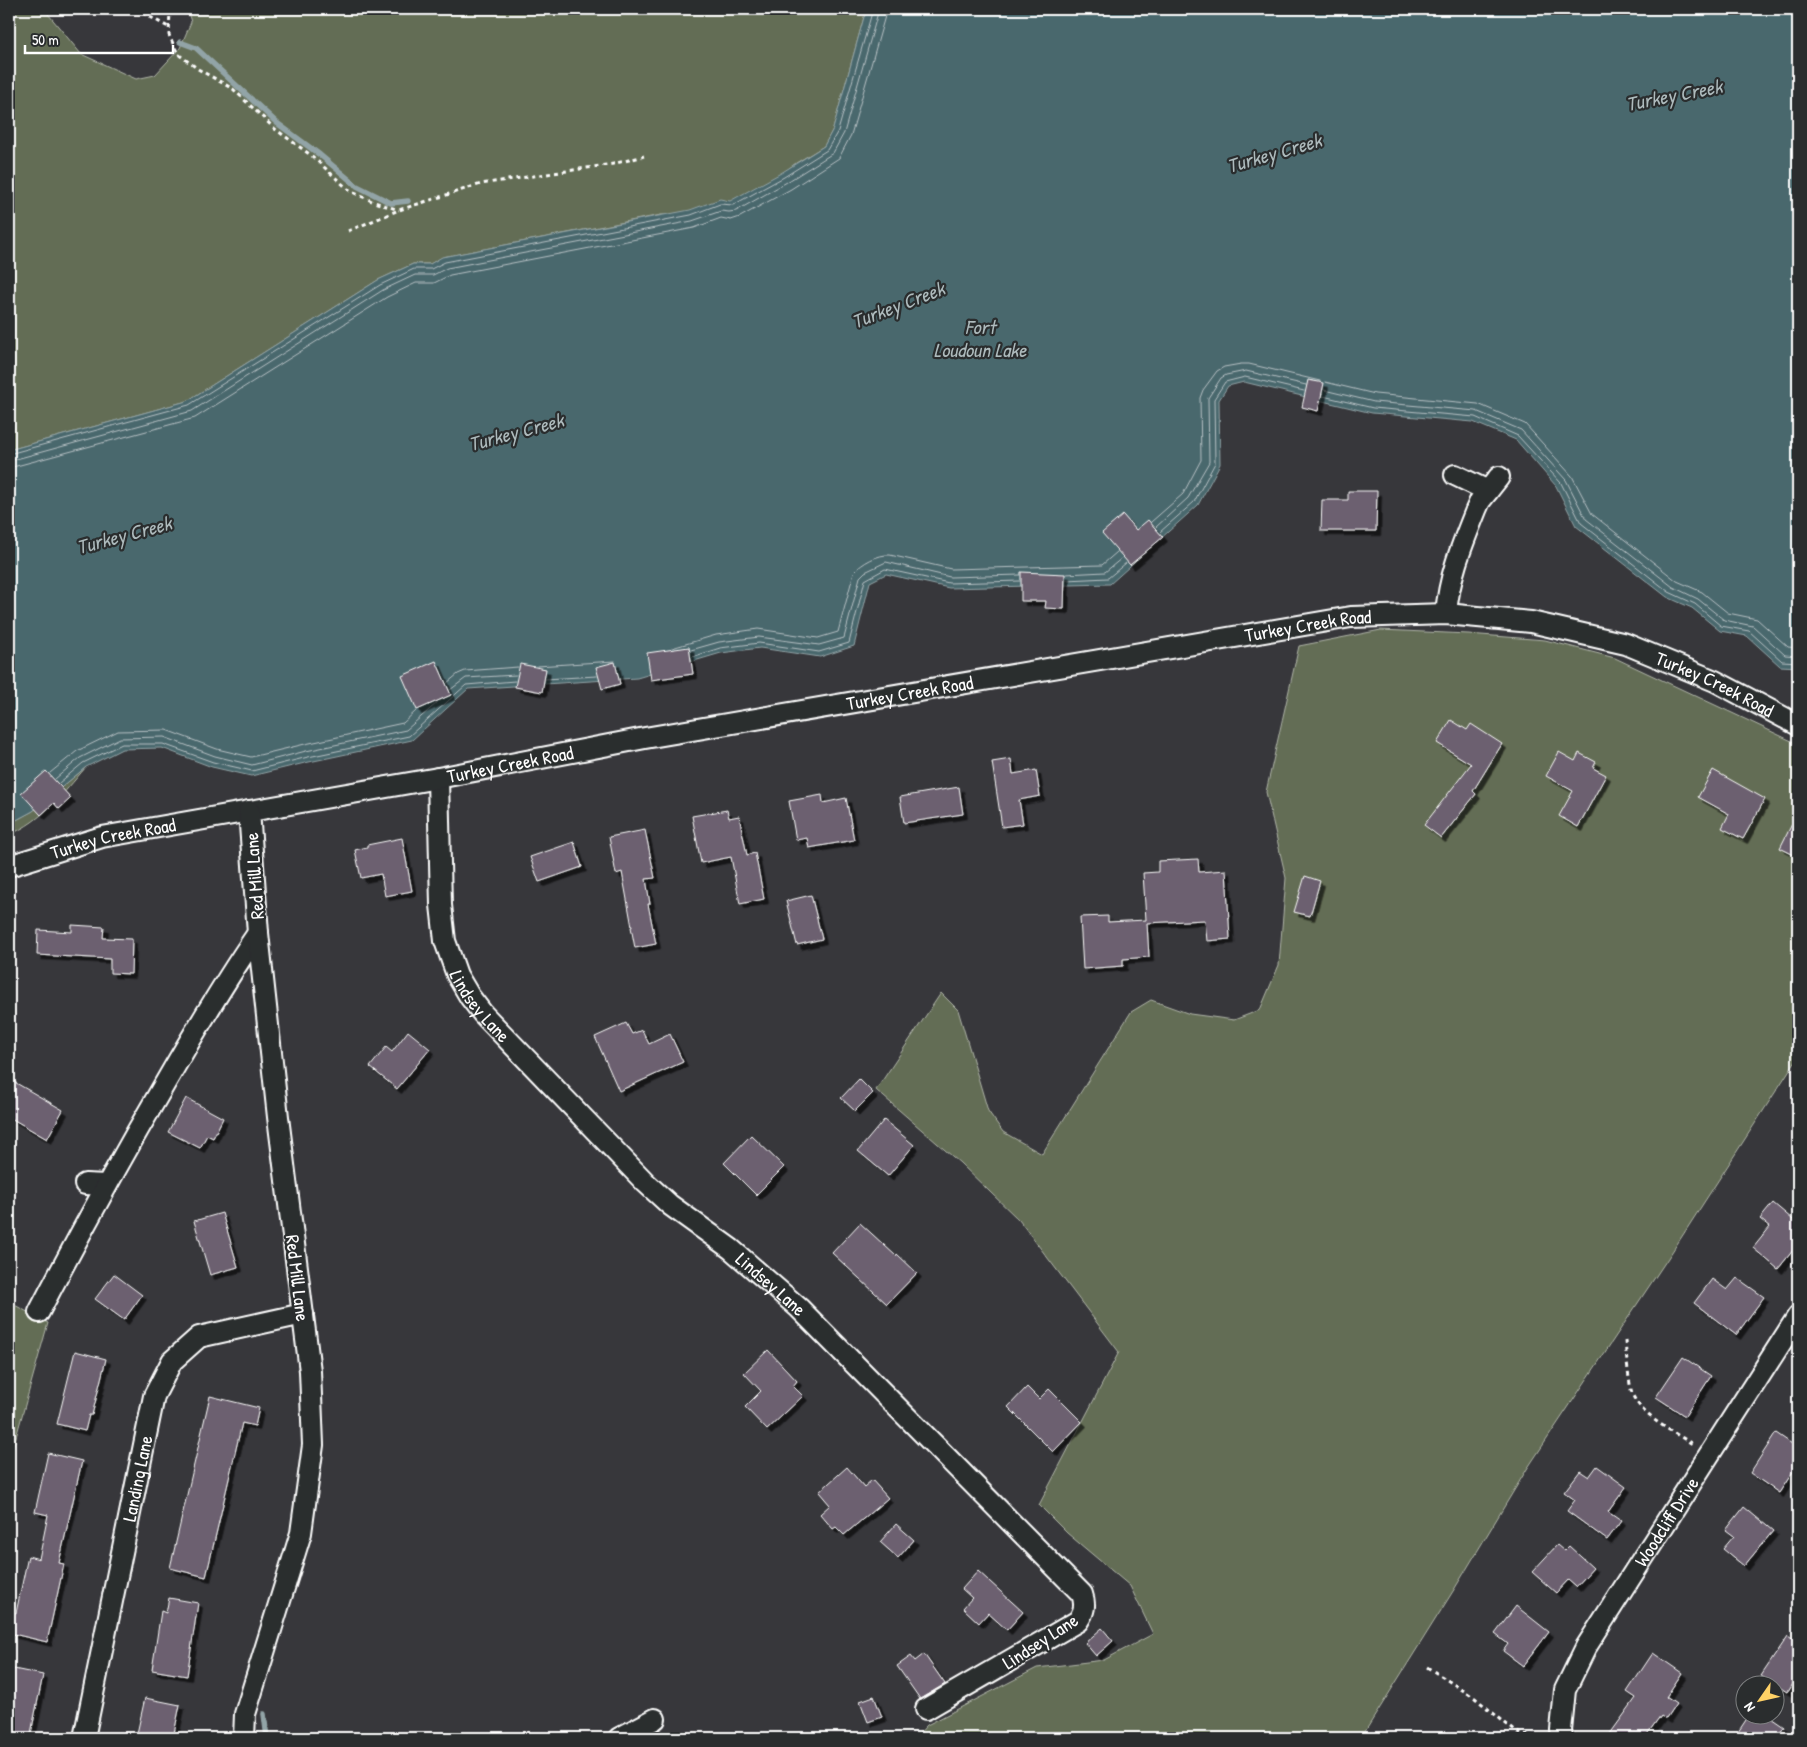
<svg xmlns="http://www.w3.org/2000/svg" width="1807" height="1747" font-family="'Patrick Hand',sans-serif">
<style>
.green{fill:#636d54;stroke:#b1b6aa}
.water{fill:#4a676d;stroke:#92a4a7}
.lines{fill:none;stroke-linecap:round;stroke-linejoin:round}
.shore{stroke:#b7c2c5;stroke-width:1}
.stream{stroke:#92a4a7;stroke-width:5.5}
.building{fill:#6c606f;stroke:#fff;filter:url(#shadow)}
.minor-casing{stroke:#fff;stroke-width:24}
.path{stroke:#fff;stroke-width:3;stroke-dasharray:4 4;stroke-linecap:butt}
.minor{stroke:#2a2d2e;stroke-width:20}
.labels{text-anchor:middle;stroke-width:4.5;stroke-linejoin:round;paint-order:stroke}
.street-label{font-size:19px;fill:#fff;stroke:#2a2d2e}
.water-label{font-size:20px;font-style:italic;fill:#aebbbd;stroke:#2a2d2e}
</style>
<defs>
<filter id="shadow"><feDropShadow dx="4.5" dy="4.5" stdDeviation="0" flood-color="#0009"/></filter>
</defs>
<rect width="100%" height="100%" fill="#37373b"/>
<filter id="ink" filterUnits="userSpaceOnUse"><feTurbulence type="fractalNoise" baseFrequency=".02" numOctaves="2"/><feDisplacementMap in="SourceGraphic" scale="10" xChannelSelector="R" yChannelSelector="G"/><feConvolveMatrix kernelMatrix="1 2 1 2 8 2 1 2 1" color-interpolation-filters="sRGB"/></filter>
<g filter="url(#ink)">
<g class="green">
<polygon points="9,9 44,9 81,54 136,79 155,75 180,48 191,22 187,9 869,9 864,17 833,129 824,146 796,163 730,213 661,215 443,257 430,264 413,264 378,280 187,401 9,450"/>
<polygon points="1381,630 1468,634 1545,640 1615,658 1798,744 1798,1057 1668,1258 1527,1469 1455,1588 1361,1738 915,1738 927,1725 1037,1668 1104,1660 1153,1634 1130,1586 1067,1533 1039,1505 1119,1352 1019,1220 960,1163 876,1090 941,993 958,1010 988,1111 1003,1132 1042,1154 1131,1012 1151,1000 1190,1014 1234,1020 1260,1010 1279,965 1286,878 1266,792 1299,646"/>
<path d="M86,767C62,795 43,820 9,835V824L33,811Z"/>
<polygon points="9,1302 48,1323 9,1462"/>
</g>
<polygon class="water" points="869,9 1798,9 1798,667 1780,666 1747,636 1720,631 1692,608 1667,597 1576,526 1556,486 1516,440 1473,422 1372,413 1244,382 1228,386 1219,400 1220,464 1198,505 1110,584 949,588 886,574 870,582 854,646 820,657 760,648 721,653 637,678 468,689 412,740 309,762 251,776 212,767 162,748 122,749 86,767 33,811 9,824 9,450 187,401 378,280 413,264 430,264 442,257 690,210 720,199 730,201 781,173 824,146 833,129 864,17"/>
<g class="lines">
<g class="shore">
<polyline points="1325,382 1375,394 1478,404 1525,424 1572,476 1592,514 1677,581 1702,592 1728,613 1757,619 1788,647 1798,648"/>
<polyline points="1324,390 1374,402 1476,411 1521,430 1566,480 1586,519 1673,587 1698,599 1724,620 1753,626 1785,655 1798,656"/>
<polyline points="1323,396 1373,408 1475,417 1518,436 1561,483 1581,523 1669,592 1695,604 1721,626 1749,631 1782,661 1798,662"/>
<polyline points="9,454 189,405 380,285 414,269 431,269 445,262 691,215 720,204 733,205 784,177 827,150 838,131 873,9"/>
<polyline points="9,461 192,411 383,290 415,275 433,275 447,268 692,221 721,211 729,212 736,211 787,182 833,153 844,133 879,9"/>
<polyline points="9,468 195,418 387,297 416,283 434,283 450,275 694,228 721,218 731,220 740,217 791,189 839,158 851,135 887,9"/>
<polyline points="1151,522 1183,494 1201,460 1200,398 1203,390 1217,371 1224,367 1241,364 1249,364 1320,381"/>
<polyline points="1156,527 1188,498 1209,462 1208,398 1221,378 1226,375 1246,371 1306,385"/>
<polyline points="1160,532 1194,502 1215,463 1214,399 1225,382 1245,377 1304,391"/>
<polyline points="1066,574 1105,572 1122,558"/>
<polyline points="1066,580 1108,578 1126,563"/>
<path d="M672,648L716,635L758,629L818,638L838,632L854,572C862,563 878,554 890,555L951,569L1102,565L1117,552"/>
<polyline points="691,650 719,642 759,637 819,645 844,638 860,577 865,572 886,562 950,577 1020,575"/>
<polyline points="692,657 720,648 759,643 819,652 849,643 865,580 885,569 949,583 1020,581"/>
<polyline points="537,666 615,661"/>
<polyline points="545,679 597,676"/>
<polyline points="447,683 458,674 465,671 518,667"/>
<polyline points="450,690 466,678 516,675"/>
<polyline points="50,773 77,751 118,731 166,730 217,749 251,757 305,744 403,723 416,711"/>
<polyline points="55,779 80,758 120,738 164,737 215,756 252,765 306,751 406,730 437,703"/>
<polyline points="59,783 83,763 122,744 163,744 213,762 252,771 308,757 409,736 466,685 515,681"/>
</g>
<g class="stream">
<polyline points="180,42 196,48 277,123 320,155 357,186 391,203 408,201"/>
<polyline points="264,1714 267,1738"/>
</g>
</g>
<g class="building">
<polygon points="1308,380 1324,383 1318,411 1302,407"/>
<polygon points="1348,491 1377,491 1376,531 1321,531 1322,500 1348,500"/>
<polygon points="1123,515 1136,530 1148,520 1163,537 1130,565 1102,533"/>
<polygon points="1021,572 1065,574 1064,609 1045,608 1046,601 1021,601"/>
<polygon points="689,647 693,674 651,680 647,653"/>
<polygon points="436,661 451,695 417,710 402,676"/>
<polygon points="615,662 620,684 602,689 596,667"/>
<polygon points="520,664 546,669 542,692 515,687"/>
<polygon points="1451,720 1467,730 1471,724 1502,744 1473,791 1476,794 1441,838 1424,825 1471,764 1437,743"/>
<polygon points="1559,752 1575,761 1579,753 1596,762 1593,768 1606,775 1578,827 1559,816 1573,791 1546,776"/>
<polygon points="1011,759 1013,774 1036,770 1040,796 1019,800 1023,824 1002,827 992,762"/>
<polygon points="1713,770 1765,799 1743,839 1722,828 1729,814 1698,797"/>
<polygon points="46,771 71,798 59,809 54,803 41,815 21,793"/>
<polygon points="959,787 963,814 904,823 900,797"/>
<polygon points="822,795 823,803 846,798 854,840 809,848 807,838 796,840 789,801"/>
<polygon points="727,810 729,818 739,816 747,855 755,853 764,899 740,904 731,857 701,863 692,816"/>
<polygon points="1798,812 1798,857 1780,848"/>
<polygon points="645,830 655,878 646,879 650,904 648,904 656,944 635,948 631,927 632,927 622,872 616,874 609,837"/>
<polygon points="402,838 412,891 385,896 381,874 361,878 355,850 367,847 367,845"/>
<polygon points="574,842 582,867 539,882 530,857"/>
<polygon points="1198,859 1199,872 1226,870 1230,939 1207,941 1205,920 1147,923 1149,957 1123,959 1123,966 1083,969 1080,917 1108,916 1108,922 1146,920 1143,873 1158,872 1158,861"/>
<polygon points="1305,876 1320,881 1310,916 1294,912"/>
<polygon points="811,895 822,939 797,945 786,901"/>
<polygon points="72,925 104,927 103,938 132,939 131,974 110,973 110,959 37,955 38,930 72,932"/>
<polygon points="626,1023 632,1034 642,1030 649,1044 670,1034 683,1062 619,1091 595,1037"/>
<polygon points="408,1031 430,1049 397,1089 370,1067 386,1047 392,1052"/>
<polygon points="9,1079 63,1110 47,1139 9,1117"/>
<polygon points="859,1079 873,1093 855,1111 841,1098"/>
<polygon points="186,1098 223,1118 213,1138 207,1135 200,1148 168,1132"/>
<polygon points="884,1120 914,1145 888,1176 858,1151"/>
<polygon points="751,1135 784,1167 756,1195 724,1163"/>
<polygon points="1773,1203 1798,1224 1798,1244 1778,1269 1753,1248 1770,1227 1760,1219"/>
<polygon points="222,1213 238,1267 210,1275 194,1221"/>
<polygon points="860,1223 896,1256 897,1254 917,1273 887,1304 832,1253"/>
<polygon points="114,1274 142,1295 124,1320 95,1299"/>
<polygon points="1737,1278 1764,1297 1736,1335 1694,1303 1712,1279 1727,1290"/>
<polygon points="768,1350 797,1381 793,1386 803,1396 767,1430 745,1407 761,1391 744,1373"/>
<polygon points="75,1351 106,1359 92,1415 89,1415 85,1431 57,1424"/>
<polygon points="1683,1357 1711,1376 1685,1416 1656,1397"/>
<polygon points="1027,1387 1039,1399 1049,1389 1082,1422 1053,1452 1008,1407"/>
<polygon points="210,1396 259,1408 255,1426 242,1423 206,1577 170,1568"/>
<polygon points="1776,1433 1798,1448 1798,1464 1779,1493 1750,1473"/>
<polygon points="48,1453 82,1461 59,1563 64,1564 47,1642 9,1633 9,1611 16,1613 28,1556 39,1559 48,1515 35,1512"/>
<polygon points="1597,1466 1626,1487 1608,1512 1621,1521 1607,1540 1567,1511 1575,1500 1564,1492 1580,1471 1589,1477"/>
<polygon points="847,1467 864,1487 872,1480 888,1498 844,1535 836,1527 833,1529 820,1514 830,1505 819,1492"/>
<polygon points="1744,1507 1773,1531 1744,1566 1723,1549 1734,1536 1726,1530"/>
<polygon points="896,1524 914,1540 898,1558 880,1542"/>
<polygon points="1557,1545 1564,1551 1569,1546 1593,1568 1576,1587 1568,1580 1556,1593 1532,1572"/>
<polygon points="978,1571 1023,1612 1007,1630 988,1613 979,1623 963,1608 972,1598 962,1589"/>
<polygon points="169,1598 198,1603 187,1676 152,1670 161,1611 166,1613"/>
<polygon points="1516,1606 1549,1632 1523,1666 1503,1651 1508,1644 1495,1634"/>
<polygon points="1102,1628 1113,1641 1096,1656 1085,1643"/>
<polygon points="1788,1636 1798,1643 1798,1674 1787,1692 1761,1676"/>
<polygon points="1653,1653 1682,1673 1666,1697 1676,1704 1666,1719 1661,1716 1645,1738 1607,1738 1636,1698 1627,1692"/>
<polygon points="924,1654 945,1684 920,1699 897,1666 911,1656 915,1661"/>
<polygon points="9,1668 43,1675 30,1738 9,1738"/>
<polygon points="874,1696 882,1717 868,1722 860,1701"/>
<polygon points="145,1698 180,1705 173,1738 136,1738"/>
<polygon points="1750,1714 1765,1714 1784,1727 1777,1738 1734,1738"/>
</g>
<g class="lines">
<g class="minor-casing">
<g id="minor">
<polyline points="1455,475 1488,491"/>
<path d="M1446,614C1449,576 1462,545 1476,510L1480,501L1499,477"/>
<path id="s1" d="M438,778L441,905L445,941L457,975L470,997L483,1014L646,1183L670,1205L731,1249L799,1308L1082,1594C1086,1605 1084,1612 1078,1621L926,1709"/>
<path id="s2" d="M9,866L102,837L438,778L645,738L1351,617L1446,614L1531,622L1626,644L1715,681L1798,725"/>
<polyline points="85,1184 106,1185"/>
<path d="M39,1312C79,1235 120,1160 164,1085C194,1033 224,982 258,933"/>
<path id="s3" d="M84,1738L154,1396L172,1361L199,1337L303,1314"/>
<polyline points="244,1738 245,1714 301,1533 313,1445 310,1371 278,1117 258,933 249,811"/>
<polyline points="619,1738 655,1719"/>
<path id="s4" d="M1562,1738L1561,1730L1565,1690L1586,1647L1798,1316"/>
</g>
</g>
<g class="path">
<polyline points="136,9 170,28"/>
<polyline points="170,9 169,35 178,54 198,69 233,89 275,129 312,156 350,191 374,202 399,210"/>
<polyline points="348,231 399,210 481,184 613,164 644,156"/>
<path d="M1625,1341C1626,1353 1629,1387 1633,1396C1645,1419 1674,1432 1694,1445"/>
<polyline points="1427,1667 1475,1698 1516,1732 1523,1735 1544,1737"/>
</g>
<use href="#minor" class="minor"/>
</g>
</g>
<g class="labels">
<g class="street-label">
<text dy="7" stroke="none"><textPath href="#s2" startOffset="1322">Turkey Creek Road</textPath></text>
<text dy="7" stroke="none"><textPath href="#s2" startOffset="1741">Turkey Creek Road</textPath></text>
<text dy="7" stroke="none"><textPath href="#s2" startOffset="918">Turkey Creek Road</textPath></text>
<text dy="7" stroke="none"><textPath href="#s2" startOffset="512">Turkey Creek Road</textPath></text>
<text dy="7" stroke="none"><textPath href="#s2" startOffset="108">Turkey Creek Road</textPath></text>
<text transform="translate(254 876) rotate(-94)" y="7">Red Mill Lane</text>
<text dy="7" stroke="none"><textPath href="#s1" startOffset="238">Lindsey Lane</textPath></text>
<text transform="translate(298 1278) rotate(83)" y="7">Red Mill Lane</text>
<text dy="7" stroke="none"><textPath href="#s1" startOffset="642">Lindsey Lane</textPath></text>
<text dy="7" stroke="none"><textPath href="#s3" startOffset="265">Landing Lane</textPath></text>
<text dy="7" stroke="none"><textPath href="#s4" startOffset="245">Woodcliff Drive</textPath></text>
<text transform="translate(1040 1641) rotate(-33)" y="7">Lindsey Lane</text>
</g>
<g class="water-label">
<text transform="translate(1674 95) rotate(-11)" y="7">Turkey Creek</text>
<text transform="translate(1274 153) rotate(-16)" y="7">Turkey Creek</text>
<text transform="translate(898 305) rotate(-21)" y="7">Turkey Creek</text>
<text x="980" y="334">Fort<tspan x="980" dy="23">Loudoun Lake</tspan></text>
<text transform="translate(516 432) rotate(-15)" y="7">Turkey Creek</text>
<text transform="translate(124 535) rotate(-15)" y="7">Turkey Creek</text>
</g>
</g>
<rect width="1807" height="1747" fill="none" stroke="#2a2d2e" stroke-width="30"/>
<rect x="15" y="15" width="1777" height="1717" fill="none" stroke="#fff" stroke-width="2" filter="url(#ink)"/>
<g transform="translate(1760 1700) rotate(236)"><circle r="24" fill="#2a2d2e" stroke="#7f8182"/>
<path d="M0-4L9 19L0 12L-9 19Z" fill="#ffd166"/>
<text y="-8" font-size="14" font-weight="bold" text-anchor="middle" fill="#ffffff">N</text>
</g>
<path d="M25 45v8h148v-8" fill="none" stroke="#ffffff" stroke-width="2.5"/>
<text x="32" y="45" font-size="15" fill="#ffffff" stroke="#2a2d2e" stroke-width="4" paint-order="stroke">50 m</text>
</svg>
